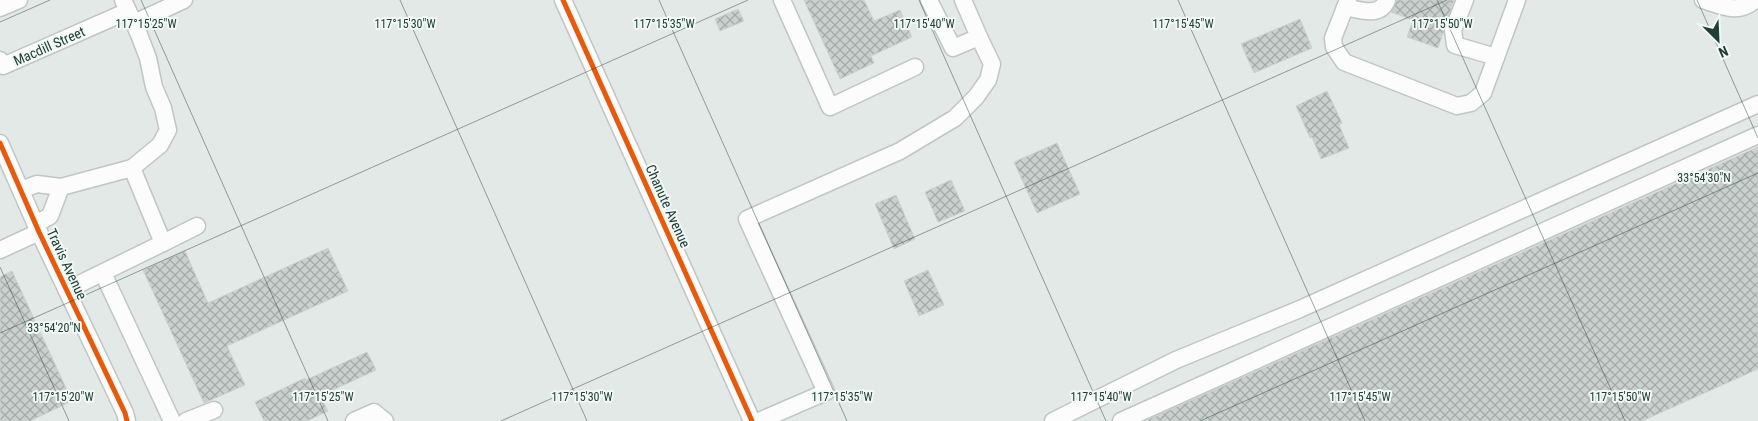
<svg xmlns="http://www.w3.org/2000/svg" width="1758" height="421" font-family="'Roboto Condensed',sans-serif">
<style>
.building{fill:url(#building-cross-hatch);stroke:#cbd2cf}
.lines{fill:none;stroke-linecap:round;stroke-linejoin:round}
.minor-casing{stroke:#c0c6c3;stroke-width:19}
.minor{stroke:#fbfcfb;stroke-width:16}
.cycleway-casing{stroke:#f1f8f5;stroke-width:8}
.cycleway{stroke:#e8590c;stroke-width:5}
.ticks{fill:none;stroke:#203e36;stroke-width:1;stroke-opacity:0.45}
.labels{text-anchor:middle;stroke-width:4;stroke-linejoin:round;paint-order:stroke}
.street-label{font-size:14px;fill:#203e36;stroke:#f1f8f5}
.ticks-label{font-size:12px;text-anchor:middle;fill:#203e36;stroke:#f1f8f5;stroke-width:4;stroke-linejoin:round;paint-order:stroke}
</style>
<defs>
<pattern id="building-cross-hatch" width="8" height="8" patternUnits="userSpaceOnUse" patternTransform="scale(1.25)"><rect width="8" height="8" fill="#cad0ce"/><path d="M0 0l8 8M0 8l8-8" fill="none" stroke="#a4aaa8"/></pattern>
</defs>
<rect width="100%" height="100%" fill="#e3e9e6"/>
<g class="building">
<polygon points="804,0 864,0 874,21 900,10 912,37 871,56 874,63 840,79"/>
<polygon points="1397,0 1454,0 1438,48 1407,37 1413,20 1391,12"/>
<polygon points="738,9 744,21 720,31 715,19"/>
<polygon points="1300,19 1312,48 1254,73 1241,44"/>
<polygon points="1327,91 1342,123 1339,125 1349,148 1321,159 1312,137 1310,138 1296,106"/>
<polygon points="1057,143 1080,194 1037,213 1014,162"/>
<polygon points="1758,147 1758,369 1642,421 1145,421"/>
<polygon points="951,180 965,211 938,222 925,192"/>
<polygon points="896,195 915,239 894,249 875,204"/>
<polygon points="328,248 348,291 227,346 245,385 204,403 143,270 185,251 208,303"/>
<polygon points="928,270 944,305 919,316 904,281"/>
<polygon points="12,271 72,401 30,421 0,421 0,277"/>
<polygon points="367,352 376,370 320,396 328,411 307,421 264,421 255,402 305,378 306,380"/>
</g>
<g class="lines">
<g class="minor-casing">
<g id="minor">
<polyline points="123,0 138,32 148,58 154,87 163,108 168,130 160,145 132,168"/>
<polyline points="563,0 752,421"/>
<polyline points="782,0 830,107 915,67"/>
<polyline points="929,0 953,48 979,37 963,0"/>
<polyline points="1348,0 1333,38 1334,47 1344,62 1457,106 1471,103 1483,93 1517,0"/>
<polyline points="1465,0 1453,30 1455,45 1496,57"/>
<path d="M1703,0C1722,6 1738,15 1755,0"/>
<path d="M1345,7C1360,10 1380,18 1387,0"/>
<polyline points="0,8 19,0"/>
<polyline points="134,23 184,0"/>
<polyline points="0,60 3,66 128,11"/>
<polyline points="0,143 39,232 125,413 127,421"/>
<polyline points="21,190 37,184 61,187"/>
<polyline points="36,224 50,216 61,187 132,168 163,243 67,290"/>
<polyline points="163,243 197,226"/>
<polyline points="0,250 39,232"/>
<polyline points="103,273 172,421"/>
<polyline points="186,421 214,410"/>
<polyline points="354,421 374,412 385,421"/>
<polyline points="759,421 826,392 747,219 900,151 955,118 976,97 988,80 992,64 979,37"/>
<polyline points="1053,421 1176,360 1300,309 1758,104"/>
<polyline points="1121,421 1758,135"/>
</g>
</g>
<use href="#minor" class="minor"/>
<g class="cycleway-casing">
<g id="cycleway">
<polyline points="563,0 752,421"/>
<polyline points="0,143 39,232 125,413 127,421"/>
</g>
</g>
<use href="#cycleway" class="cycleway"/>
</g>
<path class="ticks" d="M141,0L328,421M400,0L587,421M659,0L847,421M919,0L1106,421M1178,0L1365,421M1437,0L1625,421M1697,0L1758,138M0,22L50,0M0,267L69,421M0,333L748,0M501,421L1447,0M1200,421L1758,173"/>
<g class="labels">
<g class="street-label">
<text transform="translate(49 46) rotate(-24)" y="5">Macdill Street</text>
<text transform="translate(668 206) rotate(66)" y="5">Chanute Avenue</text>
<text transform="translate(67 264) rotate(65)" y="5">Travis Avenue</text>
</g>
</g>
<g class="ticks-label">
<text x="146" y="28">117°15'25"W</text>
<text x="405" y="28">117°15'30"W</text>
<text x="664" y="28">117°15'35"W</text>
<text x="924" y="28">117°15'40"W</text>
<text x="1183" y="28">117°15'45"W</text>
<text x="1442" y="28">117°15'50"W</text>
<text x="1704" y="182">33°54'30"N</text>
<text x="54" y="332">33°54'20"N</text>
<text x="63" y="401">117°15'20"W</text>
<text x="323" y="401">117°15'25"W</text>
<text x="582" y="401">117°15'30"W</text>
<text x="842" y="401">117°15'35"W</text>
<text x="1101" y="401">117°15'40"W</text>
<text x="1360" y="401">117°15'45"W</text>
<text x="1620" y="401">117°15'50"W</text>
</g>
<g transform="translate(1718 40) rotate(156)" stroke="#f1f8f5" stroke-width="4" paint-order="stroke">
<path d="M0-4L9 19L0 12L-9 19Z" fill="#203e36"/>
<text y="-8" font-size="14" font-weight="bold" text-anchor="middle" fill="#203e36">N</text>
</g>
</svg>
